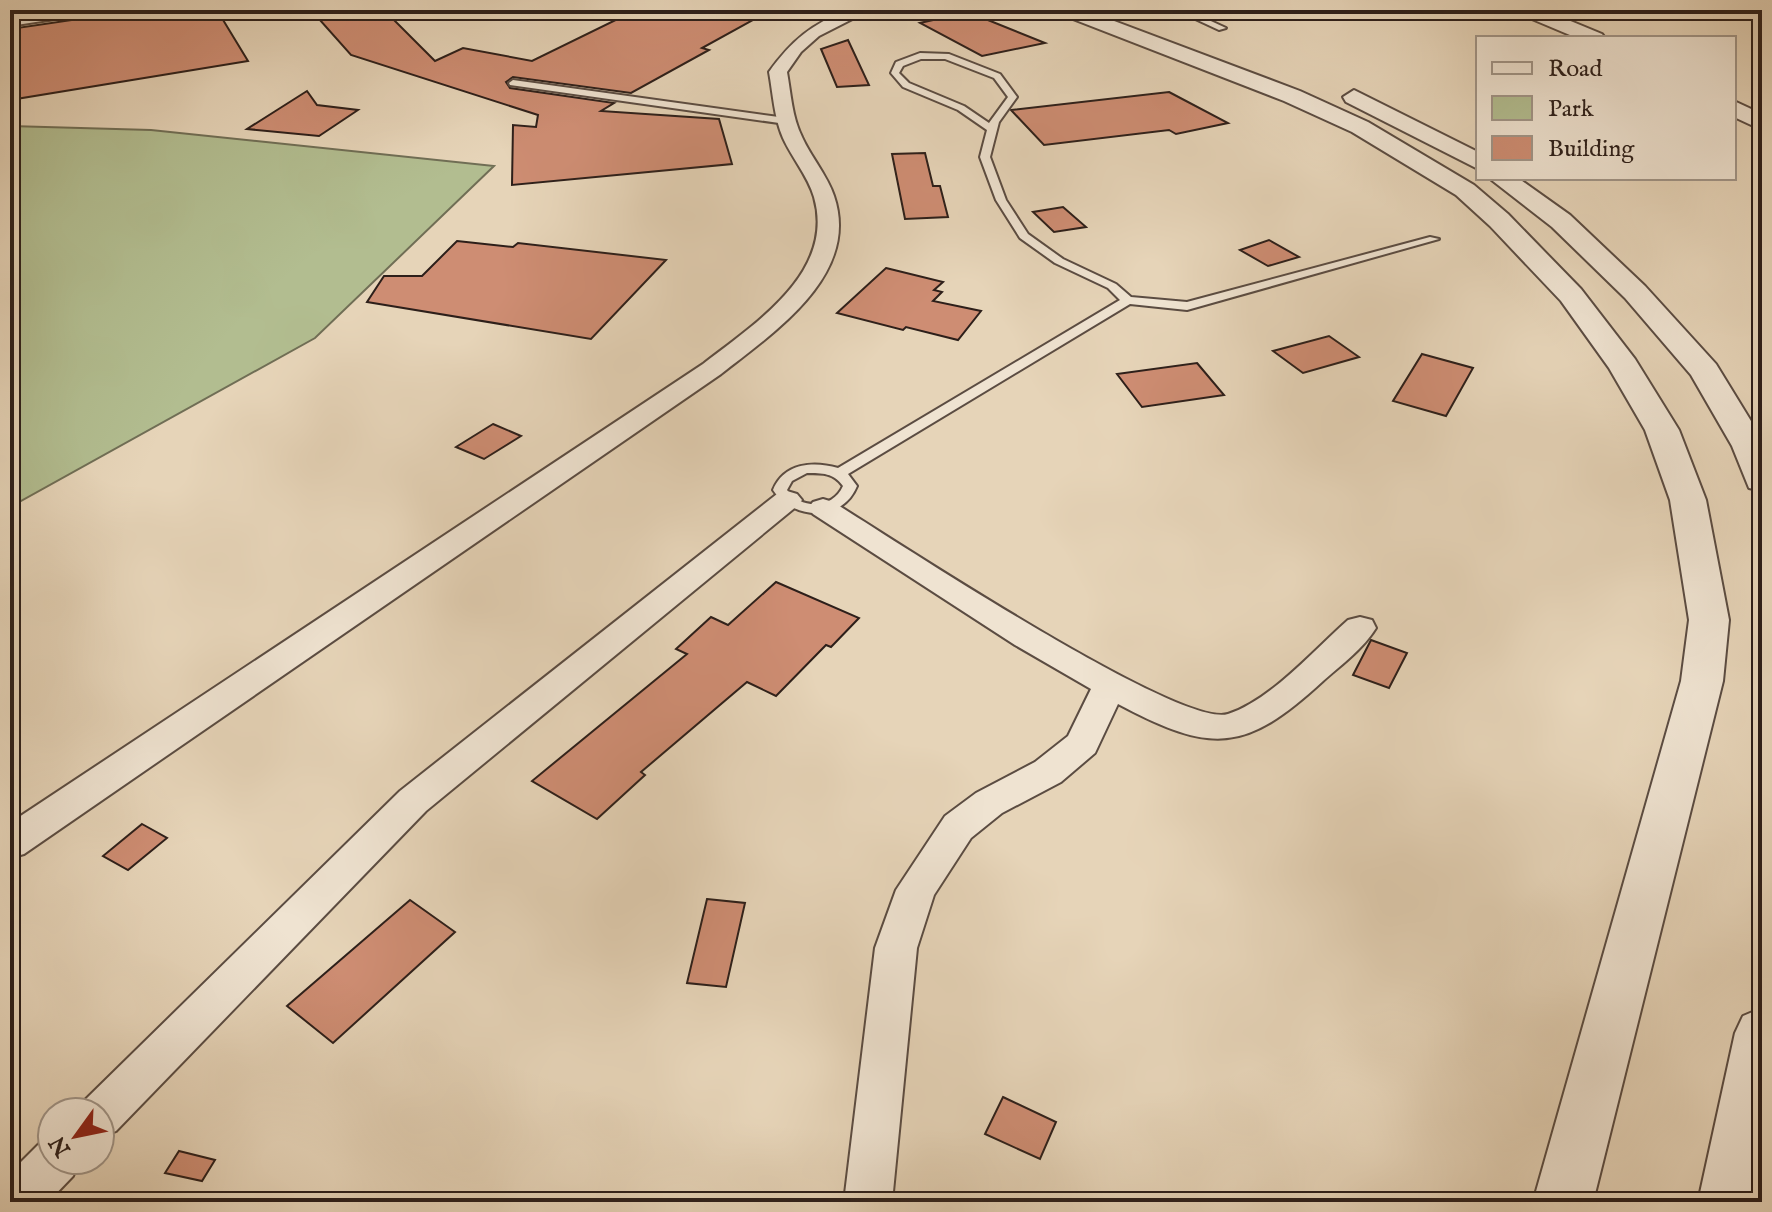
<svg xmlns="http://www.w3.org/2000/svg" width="1772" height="1212" font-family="'IM FELL English',serif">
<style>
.green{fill:#b2bd90;stroke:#706e55;stroke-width:2}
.building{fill:#ce8d73;stroke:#2d1f1a;stroke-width:2}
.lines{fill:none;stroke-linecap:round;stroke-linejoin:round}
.service-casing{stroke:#5b4c42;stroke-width:4}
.minor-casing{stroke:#5b4c42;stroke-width:4}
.tertiary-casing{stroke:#5b4c42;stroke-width:4}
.service{fill:#efe3d1;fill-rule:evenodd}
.minor{fill:#efe3d1;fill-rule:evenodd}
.tertiary{fill:#efe3d1;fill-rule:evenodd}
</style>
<rect width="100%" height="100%" fill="#e6d4b8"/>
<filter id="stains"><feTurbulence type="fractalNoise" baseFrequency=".0025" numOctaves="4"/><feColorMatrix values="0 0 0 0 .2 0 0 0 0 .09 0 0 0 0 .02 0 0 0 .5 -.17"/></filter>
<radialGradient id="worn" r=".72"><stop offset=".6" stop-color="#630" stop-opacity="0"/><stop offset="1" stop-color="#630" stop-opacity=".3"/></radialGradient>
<polygon class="green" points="10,126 151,130 494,166 315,338 10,507"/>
<g class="building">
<polygon points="140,10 217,10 248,61 10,100 10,29"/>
<polygon points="311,10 384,10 435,61 463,48 532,61 636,10 771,10 702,48 709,50 631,93 513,77 506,82 510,88 614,103 601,111 719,119 732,164 512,185 513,125 536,127 538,115 351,55"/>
<polygon points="968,12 1045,43 982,56 920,23"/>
<polygon points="848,40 869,85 837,87 821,49"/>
<polygon points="307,91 317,105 358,110 319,136 247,129"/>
<polygon points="1169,92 1228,123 1176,134 1169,130 1044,145 1011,110"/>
<polygon points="925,153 933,186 940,186 948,217 905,219 892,154"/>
<polygon points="1063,207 1086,227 1054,232 1033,212"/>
<polygon points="1269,240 1299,257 1268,266 1240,250"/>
<polygon points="457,241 513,247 518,243 666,260 591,339 367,302 384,276 422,276"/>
<polygon points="886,268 943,282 934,290 942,292 933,301 981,311 958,340 906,327 903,330 837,313"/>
<polygon points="1329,336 1359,357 1303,373 1273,351"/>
<polygon points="1422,354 1473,368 1446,416 1393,401"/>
<polygon points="1197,363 1224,395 1142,407 1117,374"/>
<polygon points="493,424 521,436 484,459 456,447"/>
<polygon points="776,582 859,618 831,647 826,645 776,696 747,682 641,772 645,775 597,819 532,781 687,654 676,649 711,617 728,625"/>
<polygon points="1371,640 1407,653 1389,688 1353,675"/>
<polygon points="142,824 167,838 128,870 103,856"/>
<polygon points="707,899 745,903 726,987 687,983"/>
<polygon points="410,900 455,932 333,1043 287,1006"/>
<polygon points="1003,1097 1056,1122 1040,1159 985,1134"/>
<polygon points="179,1151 215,1160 202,1181 165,1173"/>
</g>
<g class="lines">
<g class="service-casing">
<g id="service">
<polygon points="1176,10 1187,10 1226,28 1219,30"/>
<path d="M920,53L949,54L1000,74L1017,97L999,122L990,157L1006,200L1028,234L1063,259L1116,284L1131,297L1187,302L1430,237L1439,239L1187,310L1130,304L848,474L857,486C842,523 793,520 773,490C784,463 813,461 838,468L1120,300L1108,288L1055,263L1020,238L996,200L980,157L987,130L958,110L903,87L891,73L896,62ZM921,59H945L994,78L1008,97L989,123L964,106L909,83L899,73L903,66ZM807,473C822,473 834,473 843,486C833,509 801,510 787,490L792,481Z"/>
<polygon points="513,80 786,118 791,121 786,124 510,85 509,83"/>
</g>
</g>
<g class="minor-casing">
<g id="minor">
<polygon points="51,10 89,10 81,15 10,26 10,16"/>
<path d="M848,10H870L819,36L801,52L787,72C791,94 792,117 802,137C811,157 827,175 834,196C861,275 773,333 721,374L24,854L10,858V823L703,364C754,324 836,273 814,197C808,176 792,158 783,138C774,117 773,94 769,72C791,41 813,23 848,10Z"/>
<polygon points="787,491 797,494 802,500 797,506 426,811 116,1131 100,1138 100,1112 79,1112 84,1101 400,791 777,494"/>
<path d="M823,499L833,502C890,537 1179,729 1228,714C1271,700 1315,649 1348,620L1360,617L1372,620L1376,628C1364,648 1341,665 1323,681C1245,753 1212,754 1118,704L1095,753L1061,782L1002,813L971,838L934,895L917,948L892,1202H844L875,948L896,890L945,816L976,793L1035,762L1068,736L1091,689L1015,645L813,514L808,508L813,502Z"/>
<polygon points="52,1139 52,1160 80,1160 73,1176 48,1202 10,1202 10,1173 39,1144"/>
</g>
</g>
<g class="tertiary-casing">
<g id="tertiary">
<polygon points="1057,10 1085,10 1300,91 1368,122 1474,185 1508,214 1581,289 1635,359 1679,430 1706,500 1729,620 1723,681 1593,1202 1533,1202 1681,681 1689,620 1670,500 1645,430 1609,368 1561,301 1490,226 1456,195 1352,132 1284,101 1060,14"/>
<polygon points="1517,10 1544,10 1602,34 1605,38 1577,38 1520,14"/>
<polygon points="1354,90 1478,152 1478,169 1346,102 1343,97"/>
<polygon points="1734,101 1762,114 1762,130 1734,117"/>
<polygon points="1489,178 1518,178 1570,215 1645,286 1716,364 1762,439 1762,491 1749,488 1732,446 1691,375 1625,298 1552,227"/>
<polygon points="1762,1008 1762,1182 1758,1202 1698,1202 1735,1033 1743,1016"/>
</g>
</g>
<use href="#service" class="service"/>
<use href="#minor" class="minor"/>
<use href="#tertiary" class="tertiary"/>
</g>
<rect width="1772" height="1212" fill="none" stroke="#e6d4b8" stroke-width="40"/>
<rect x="12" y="12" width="1748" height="1188" fill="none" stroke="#2d1f1a" stroke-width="4"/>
<rect x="20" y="20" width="1732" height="1172" fill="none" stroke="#2d1f1a" stroke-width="2"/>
<rect x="1476" y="36" width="260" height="144" fill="#efe3d1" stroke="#a19588" stroke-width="2"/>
<rect x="1492" y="62" width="40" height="12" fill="#efe3d1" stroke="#a19588" stroke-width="2"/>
<text x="1548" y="76" font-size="24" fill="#2d1f1a">Road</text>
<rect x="1492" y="96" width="40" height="24" fill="#b2bd90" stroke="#a19588" stroke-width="2"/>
<text x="1548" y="116" font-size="24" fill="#2d1f1a">Park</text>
<rect x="1492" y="136" width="40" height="24" fill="#ce8d73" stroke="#a19588" stroke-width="2"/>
<text x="1548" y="156" font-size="24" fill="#2d1f1a">Building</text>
<g transform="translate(76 1136) rotate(237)"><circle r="38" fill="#efe3d1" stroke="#a19588" stroke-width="2"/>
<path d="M0-6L14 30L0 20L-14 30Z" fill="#8f2418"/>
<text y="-12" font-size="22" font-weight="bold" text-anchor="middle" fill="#2d1f1a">N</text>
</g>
<rect width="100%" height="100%" filter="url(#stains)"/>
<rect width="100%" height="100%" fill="url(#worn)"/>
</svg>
